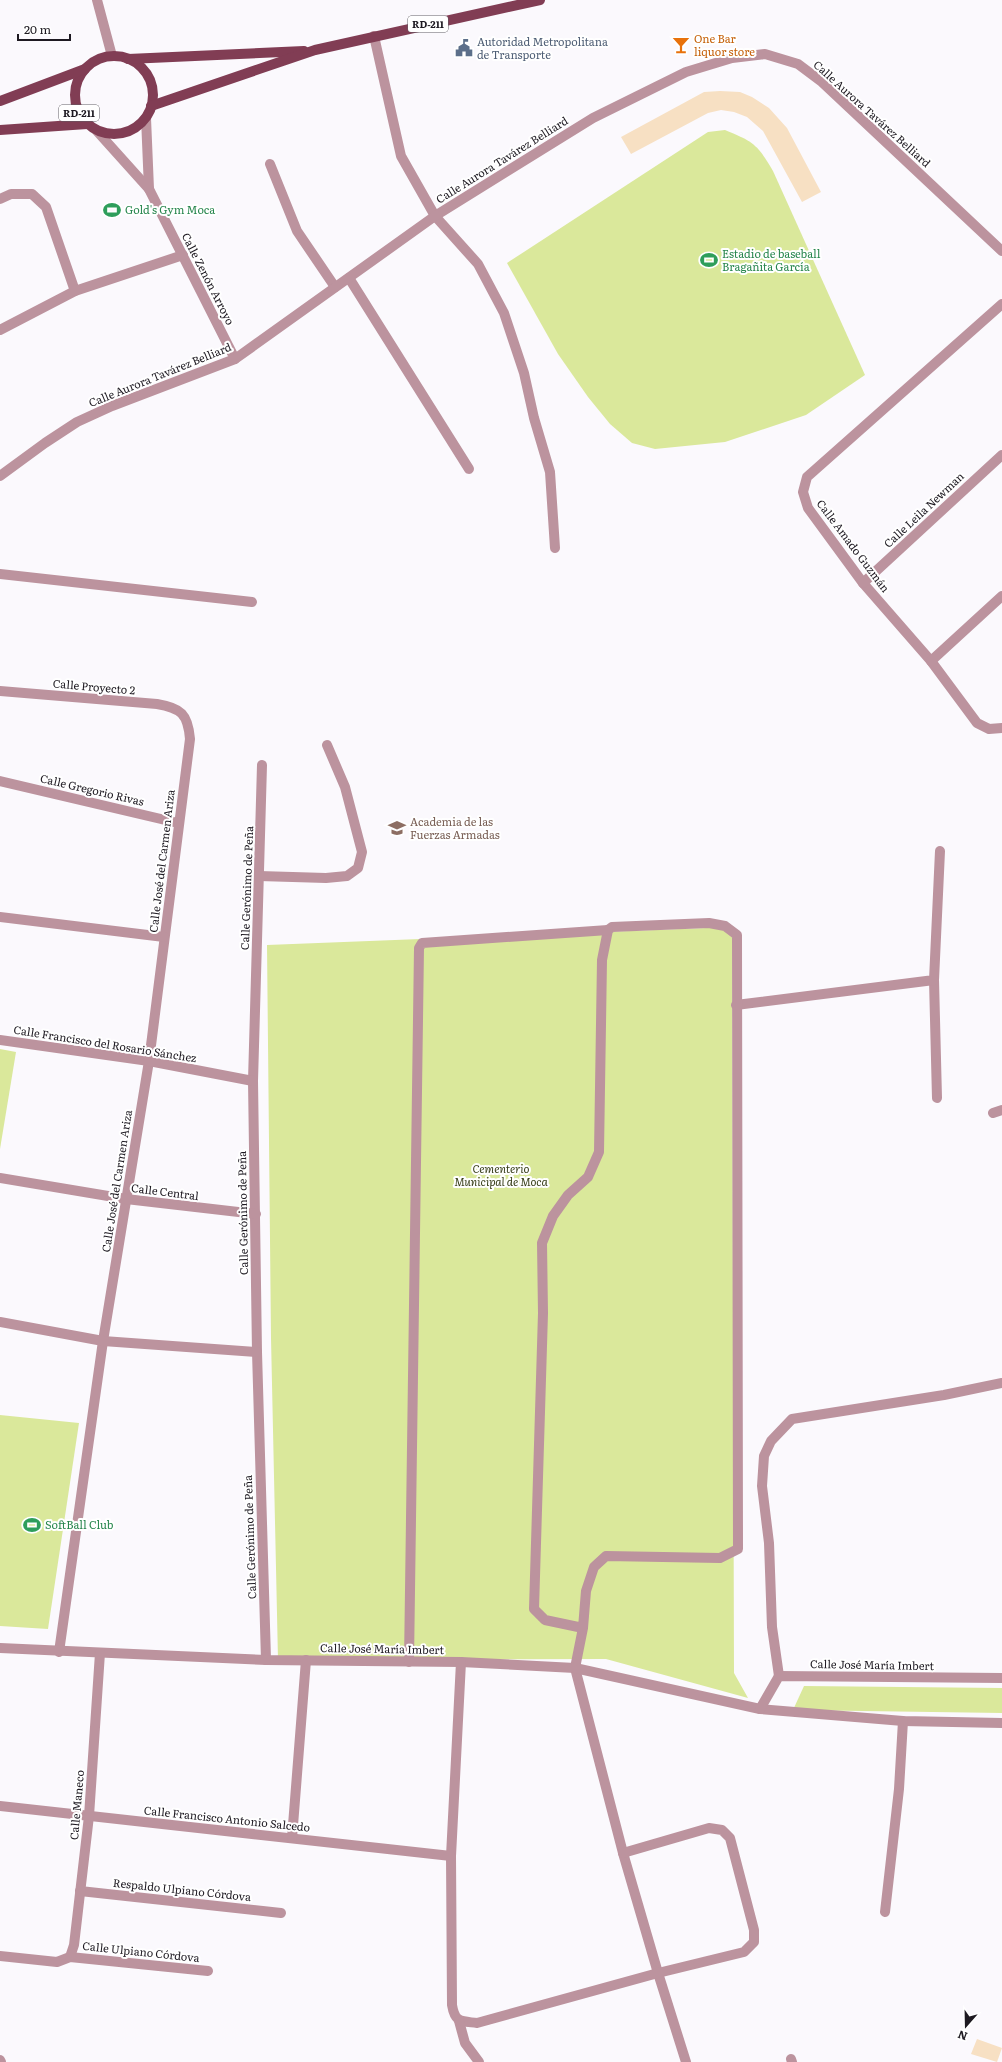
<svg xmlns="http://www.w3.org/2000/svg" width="1002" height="2062" font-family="Literata,serif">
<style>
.green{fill:#dae89b}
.building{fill:#f7e0c3}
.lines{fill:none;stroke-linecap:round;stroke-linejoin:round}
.minor{stroke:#bc939e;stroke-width:10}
.major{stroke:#813d54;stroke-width:10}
.labels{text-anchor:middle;stroke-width:4;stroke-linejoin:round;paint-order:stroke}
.shield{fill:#fff;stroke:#615e64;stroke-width:1}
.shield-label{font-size:10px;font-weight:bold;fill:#1d1921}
.food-label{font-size:11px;fill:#c56008;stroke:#fff;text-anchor:start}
.service-label{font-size:11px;fill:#4e5e75;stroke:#fff;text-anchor:start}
.street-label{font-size:11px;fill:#1d1921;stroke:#fff}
.leisure-label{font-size:11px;fill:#27864d;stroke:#fff;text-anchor:start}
.education-label{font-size:11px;fill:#785e54;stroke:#fff;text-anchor:start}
.park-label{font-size:11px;font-style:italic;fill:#373d18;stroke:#fff}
</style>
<rect width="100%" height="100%" fill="#fbf9fd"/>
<g class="green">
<path d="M725,130C754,142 757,144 773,171L865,375L806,415L725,442L655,449L632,443L610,424L588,397L558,354L507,263L708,132Z"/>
<polygon points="732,927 734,1673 748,1698 606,1659 278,1660 271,1338 267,945"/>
<polygon points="0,1049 16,1052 0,1149"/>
<polygon points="0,1415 79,1423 48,1629 0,1626"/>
<polygon points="804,1686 1002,1688 1002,1713 793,1710"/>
</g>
<g class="building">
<polygon points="720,91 740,92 752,97 769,108 787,128 821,192 802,202 763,131 747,117 734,112 721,110 708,113 631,154 621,137 704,92"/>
<polygon points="977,2039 1002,2048 997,2062 971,2054"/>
</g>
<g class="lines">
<g class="minor">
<polyline points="97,0 112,56"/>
<polyline points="374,36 401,156 435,216 478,264 504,313 524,373 534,418 550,472 555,548"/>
<polyline points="146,118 149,189"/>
<polyline points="96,130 149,189 235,359"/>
<polyline points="270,164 297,231 335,287"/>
<polyline points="0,199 11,194 32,194 46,207 75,291"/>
<polyline points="349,278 469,469"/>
<polyline points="1002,304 807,477 803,492 808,508 863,583 931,661 977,723 989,729 1002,728"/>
<polyline points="0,330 75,291 183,255"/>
<polyline points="0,476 45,443 77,422 112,406 235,359 435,216 593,118 686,72 732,58 765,54 798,64 822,82 1002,251"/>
<polyline points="0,574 252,602"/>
<polyline points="863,583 1002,455"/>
<polyline points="931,661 1002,596"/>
<path d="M0,691L157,704C181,708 188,714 190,739L149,1061L103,1341L59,1652"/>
<polyline points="262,765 253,1081 257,1352 266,1660"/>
<polyline points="0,781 178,823"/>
<polyline points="259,876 326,878 347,876 358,868 362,852 345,787 327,745"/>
<polyline points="0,917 164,937"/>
<polyline points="934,980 937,1098"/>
<polyline points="736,1005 934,980 940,851"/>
<polyline points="0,1040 149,1061 253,1081"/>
<polyline points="993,1113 1002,1110"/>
<polyline points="0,1178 126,1199 256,1214"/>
<polyline points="0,1322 103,1341 257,1352"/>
<polyline points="583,1628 545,1620 534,1609 543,1313 542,1243 553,1216 568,1195 588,1177 599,1152 602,960 608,930 612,927 709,923 725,926 737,935 738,1549 720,1558 606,1556 594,1567 586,1591 583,1628 575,1668 623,1853 658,1973 686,2062"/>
<polyline points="0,1648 266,1660 461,1662 575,1668 760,1709 903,1721 1002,1723"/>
<polyline points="409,1662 419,948 422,943 608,930"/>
<path d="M461,1662L451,1856L452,2005C455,2023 461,2021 477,2023L658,1973L744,1952L754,1942V1930L730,1838L722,1830L709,1828L623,1853"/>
<polyline points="779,1676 772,1627 769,1543 762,1486 764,1456 771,1441 792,1419 944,1395 1002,1383"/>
<polyline points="760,1709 779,1676 1002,1678"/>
<polyline points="0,1806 451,1856"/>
<polyline points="292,1838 306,1660"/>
<polyline points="80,1891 281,1913"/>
<polyline points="885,1912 899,1789 903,1721"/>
<polyline points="0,1956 57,1962 70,1957 208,1971"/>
<polyline points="70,1957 74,1945 89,1816 100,1653"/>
<polyline points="459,2021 465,2043 479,2062"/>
<polyline points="791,2059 792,2062"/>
<polyline points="0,2060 1,2062"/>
</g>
<g class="major">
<circle cx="114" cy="95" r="39"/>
<polyline points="128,59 304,51"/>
<polyline points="0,101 85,69"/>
<polyline points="151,106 315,50 540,0"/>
<polyline points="0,130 87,124"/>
</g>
</g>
<defs>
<g id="bar-bare" transform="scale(1.38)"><path d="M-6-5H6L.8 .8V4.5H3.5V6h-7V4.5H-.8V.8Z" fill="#e8710a" stroke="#fff" stroke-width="2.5" paint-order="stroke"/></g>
<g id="civic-bare" transform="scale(1.38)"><path d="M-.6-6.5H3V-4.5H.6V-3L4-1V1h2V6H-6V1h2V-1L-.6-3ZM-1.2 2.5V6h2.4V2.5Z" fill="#5c6f8a" stroke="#fff" stroke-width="2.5" paint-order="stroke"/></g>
<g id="stadium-bare" transform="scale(1.38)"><path d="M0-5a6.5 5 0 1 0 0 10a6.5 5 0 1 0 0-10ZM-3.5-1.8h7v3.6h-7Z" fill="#2e9e5b" stroke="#fff" stroke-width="2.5" paint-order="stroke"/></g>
<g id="school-bare" transform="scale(1.38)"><path d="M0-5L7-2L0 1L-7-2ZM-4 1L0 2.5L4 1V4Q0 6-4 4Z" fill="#8d6e63" stroke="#fff" stroke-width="2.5" paint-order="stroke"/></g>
</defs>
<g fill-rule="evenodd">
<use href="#bar-bare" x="681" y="45"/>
<use href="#civic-bare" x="464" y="48"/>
<use href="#stadium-bare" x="112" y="210"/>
<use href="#stadium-bare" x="709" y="260"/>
<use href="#school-bare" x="397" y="828"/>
<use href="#stadium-bare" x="32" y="1525"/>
</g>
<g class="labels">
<g class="shield">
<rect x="408" y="16" width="40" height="16" rx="3"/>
<rect x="59" y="105" width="40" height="16" rx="3"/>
</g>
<g class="shield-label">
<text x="428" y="28">RD-211</text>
<text x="79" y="117">RD-211</text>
</g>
<g class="food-label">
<text x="694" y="43">One Bar<tspan x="694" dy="13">liquor store</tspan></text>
</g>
<g class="service-label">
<text x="477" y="46">Autoridad Metropolitana<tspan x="477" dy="13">de Transporte</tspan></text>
</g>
<g class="street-label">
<text transform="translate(872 114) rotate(42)" y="4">Calle Aurora Tavárez Belliard</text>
<text transform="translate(502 160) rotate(-32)" y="4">Calle Aurora Tavárez Belliard</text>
<text transform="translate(208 279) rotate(63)" y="4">Calle Zenón Arroyo</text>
<text transform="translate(160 375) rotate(-22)" y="4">Calle Aurora Tavárez Belliard</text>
<text transform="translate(924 510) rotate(-43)" y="4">Calle Leila Newman</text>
<text transform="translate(853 546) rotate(53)" y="4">Calle Amado Guzmán</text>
<text transform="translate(94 687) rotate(5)" y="4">Calle Proyecto 2</text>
<text transform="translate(92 790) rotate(13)" y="4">Calle Gregorio Rivas</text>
<text transform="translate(162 861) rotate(-83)" y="4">Calle José del Carmen Ariza</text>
<text transform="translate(247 888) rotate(-88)" y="4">Calle Gerónimo de Peña</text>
<text transform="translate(105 1044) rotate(9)" y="4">Calle Francisco del Rosario Sánchez</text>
<text transform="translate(117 1181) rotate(-81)" y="4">Calle José del Carmen Ariza</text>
<text transform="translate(165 1192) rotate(7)" y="4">Calle Central</text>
<text transform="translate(243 1213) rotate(-91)" y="4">Calle Gerónimo de Peña</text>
<text transform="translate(250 1537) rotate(-92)" y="4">Calle Gerónimo de Peña</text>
<text transform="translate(382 1649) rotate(1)" y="4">Calle José María Imbert</text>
<text transform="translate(872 1665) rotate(1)" y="4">Calle José María Imbert</text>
<text transform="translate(77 1805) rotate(-85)" y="4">Calle Maneco</text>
<text transform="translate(227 1819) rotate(6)" y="4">Calle Francisco Antonio Salcedo</text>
<text transform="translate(182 1890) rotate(6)" y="4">Respaldo Ulpiano Córdova</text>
<text transform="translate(141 1952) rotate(6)" y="4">Calle Ulpiano Córdova</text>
</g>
<g class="leisure-label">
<text x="125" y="214">Gold's Gym Moca</text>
<text x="722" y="258">Estadio de baseball<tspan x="722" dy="13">Bragañita García</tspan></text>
<text x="45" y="1529">SoftBall Club</text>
</g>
<g class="education-label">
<text x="410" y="826">Academia de las<tspan x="410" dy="13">Fuerzas Armadas</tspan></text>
</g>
<g class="park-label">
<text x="501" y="1173">Cementerio<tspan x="501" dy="13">Municipal de Moca</tspan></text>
</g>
</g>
<g transform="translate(966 2026) rotate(200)" stroke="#ffffff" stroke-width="3" paint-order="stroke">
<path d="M0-3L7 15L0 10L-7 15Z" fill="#1d1921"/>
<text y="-6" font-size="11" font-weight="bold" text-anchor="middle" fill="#1d1921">N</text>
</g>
<path d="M18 34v6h52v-6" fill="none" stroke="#1d1921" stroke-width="2"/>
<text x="24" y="34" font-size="12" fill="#1d1921" stroke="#ffffff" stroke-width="3" paint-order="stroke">20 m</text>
</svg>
